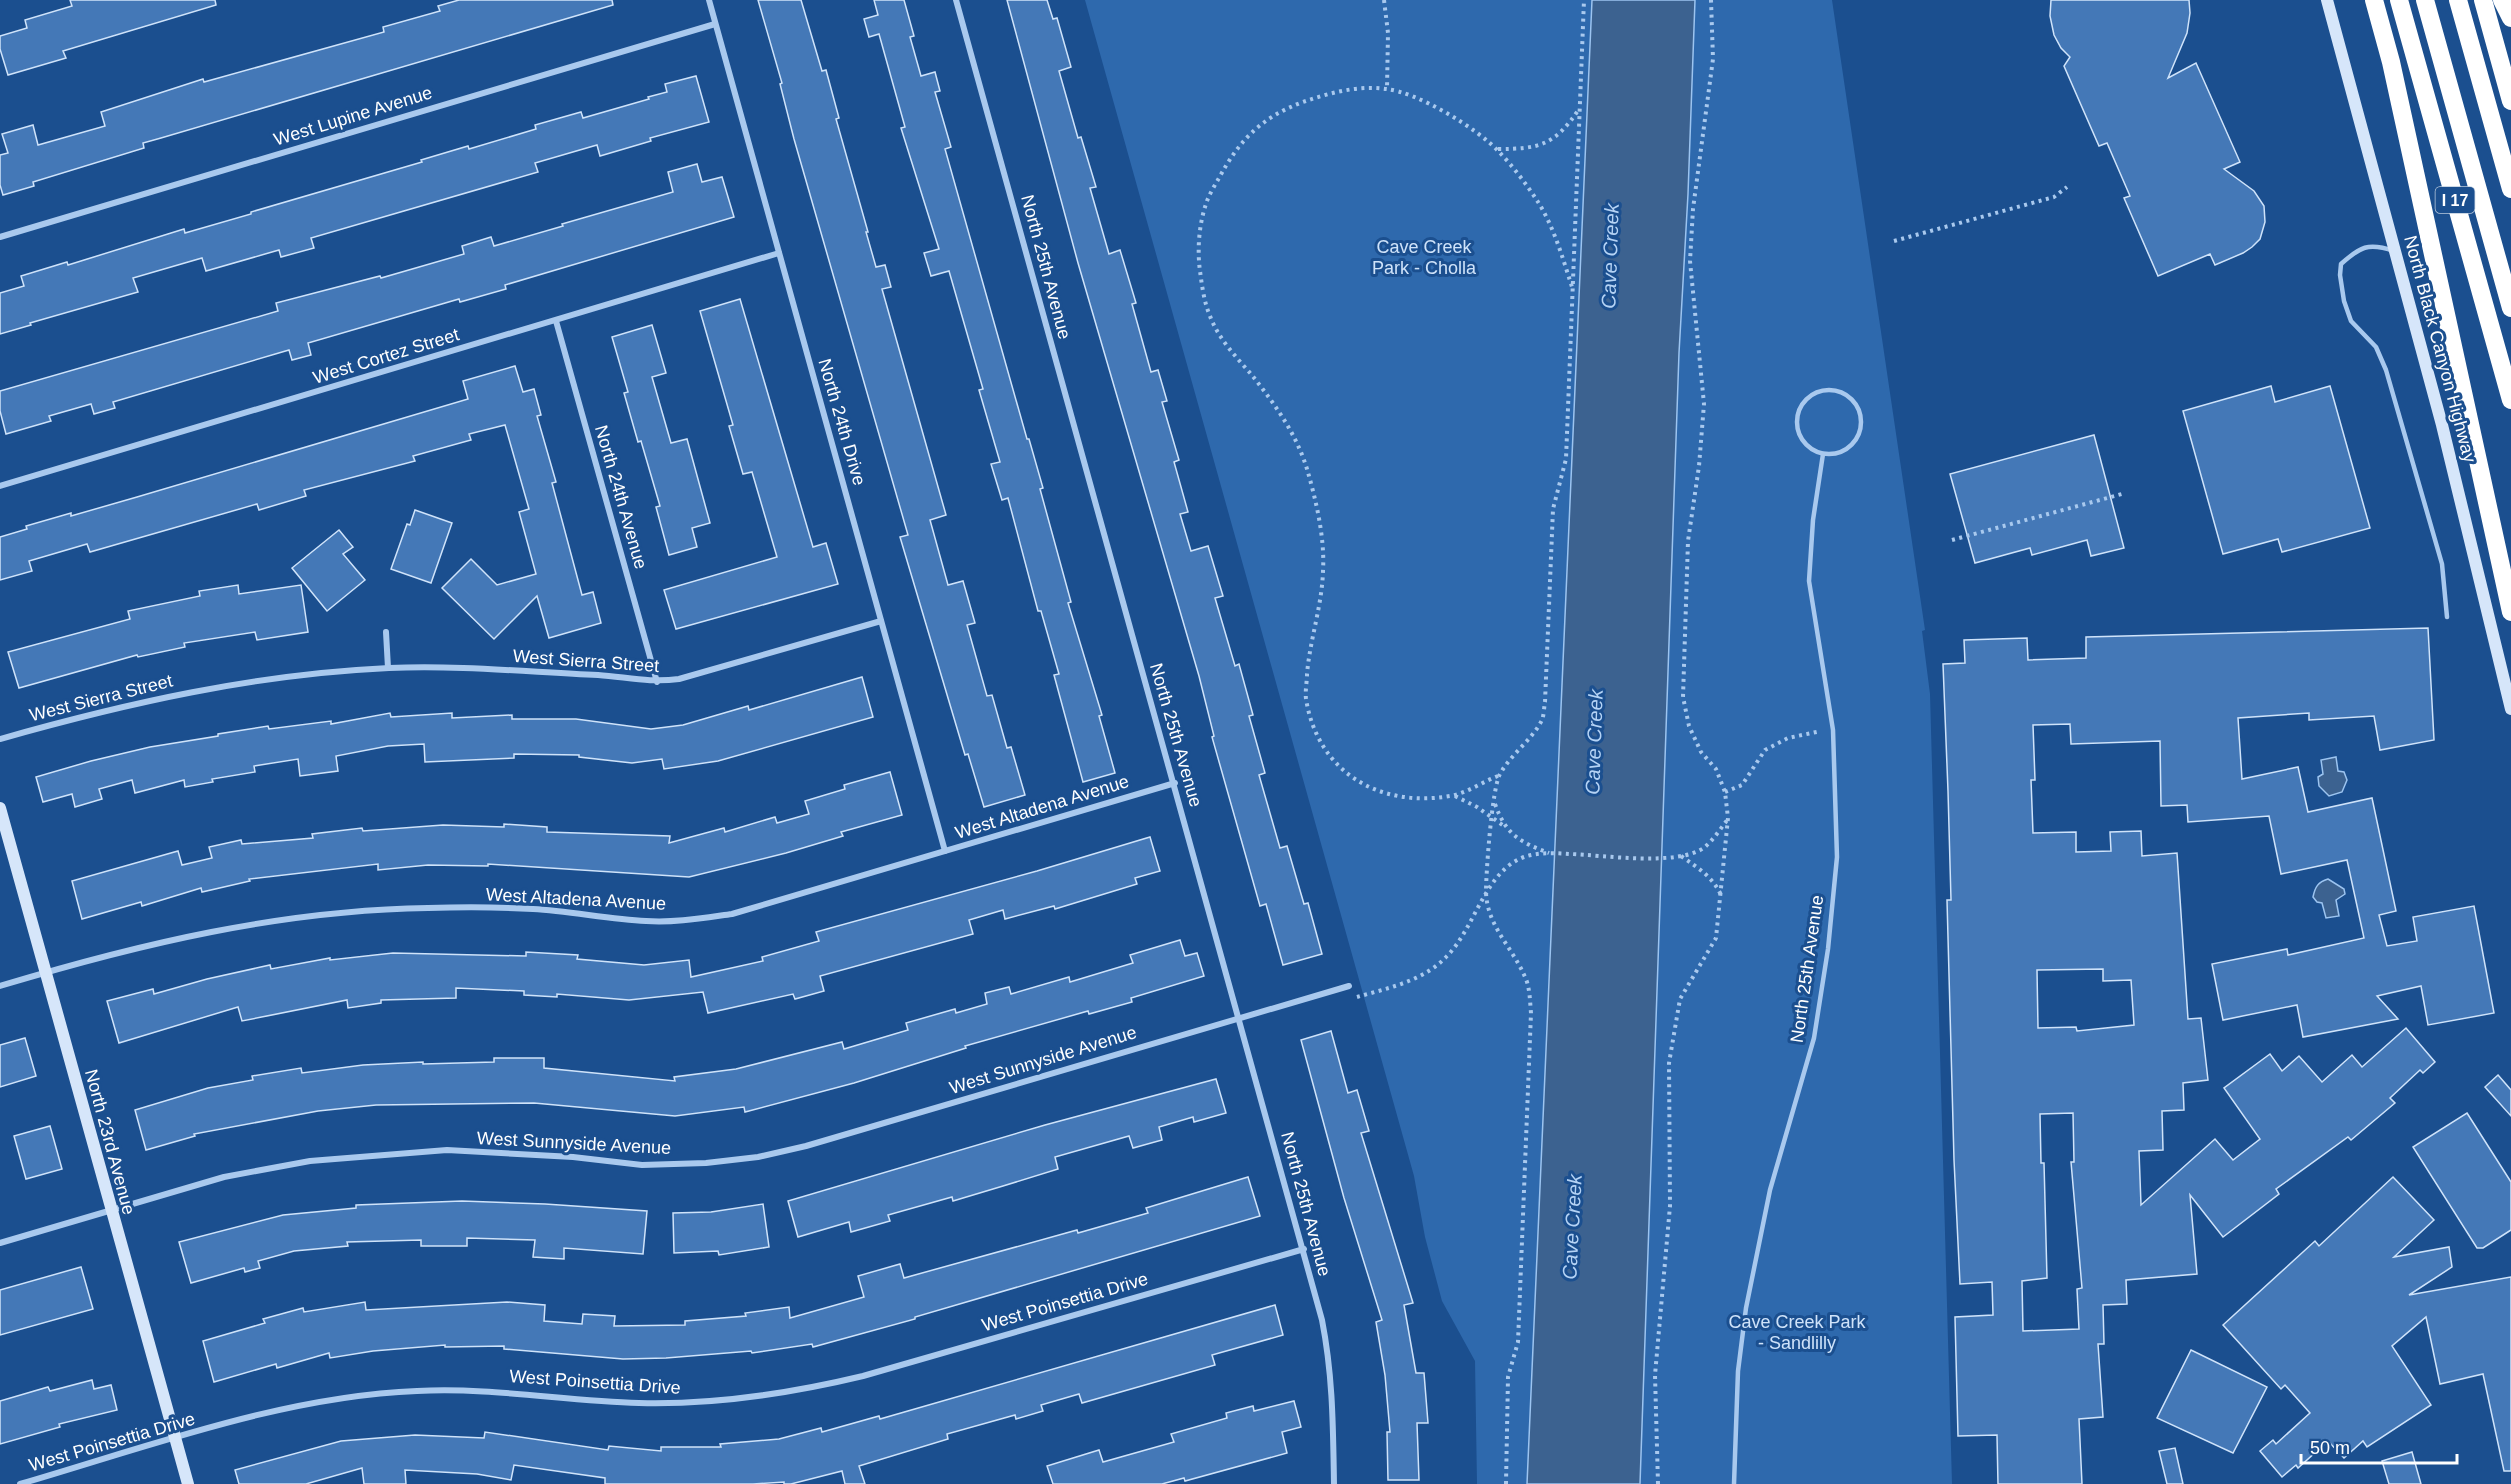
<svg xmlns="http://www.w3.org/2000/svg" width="2511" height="1484" font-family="Helvetica,sans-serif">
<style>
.green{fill:#2e69ad}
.water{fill:#3c6290;stroke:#9cc4f0;stroke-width:1.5}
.building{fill:#4478b7;stroke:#cfe3fa;stroke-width:1.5;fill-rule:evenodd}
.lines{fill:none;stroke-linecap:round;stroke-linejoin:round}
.path{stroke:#a9c9ee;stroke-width:4;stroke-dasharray:3 4.5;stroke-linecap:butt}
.lane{stroke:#a9c9ee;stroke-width:4.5}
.street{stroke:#a9c9ee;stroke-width:6}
.secondary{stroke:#d6e6fa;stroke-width:12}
.highway{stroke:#fff;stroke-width:18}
.labels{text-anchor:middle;stroke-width:6;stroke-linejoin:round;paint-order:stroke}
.shield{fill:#1b4f8f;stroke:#bbcadd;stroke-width:1.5}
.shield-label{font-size:16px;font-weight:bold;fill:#fff}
.street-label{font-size:18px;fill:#fff;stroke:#1b4f8f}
.park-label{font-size:18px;fill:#cfe3fa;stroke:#1b4f8f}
.water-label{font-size:20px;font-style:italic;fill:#b5d3f5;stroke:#1b4f8f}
</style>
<rect width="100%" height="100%" fill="#1b4f8f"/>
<polygon class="green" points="1085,0 1832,0 1925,630 1922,631 1930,694 1952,1484 1477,1484 1475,1361 1442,1301 1425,1237 1414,1176"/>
<g class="water">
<polygon points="1592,0 1695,0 1688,194 1679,353 1640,1484 1527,1484"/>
<polygon points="2336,757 2338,771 2344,772 2347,780 2342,792 2329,796 2319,786 2318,777 2323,774 2321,760"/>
<path d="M2328,879L2344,889L2345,894L2336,900L2339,916L2326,918L2322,903L2317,902L2313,897C2315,887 2318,882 2328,879Z"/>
</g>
<g class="building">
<polygon points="70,0 215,0 216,5 63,51 66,58 8,75 0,49 0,36 27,28 25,20 72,6"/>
<polygon points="459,0 612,0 613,5 161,138 143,143 144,148 33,182 34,186 3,195 0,185 0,155 8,153 2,134 33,125 38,145 105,126 101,112 203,79 204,82 384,32 383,27 440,11 438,6"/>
<polygon points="758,0 801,0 822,71 826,70 839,118 836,119 868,232 866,232 876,267 885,265 891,287 882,289 946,515 930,520 948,585 963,581 975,623 967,625 987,696 992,695 1007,748 1011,747 1025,795 984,807 968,754 965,755 900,537 908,535 794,139 780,84 782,83"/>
<polygon points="874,0 904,0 914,36 910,37 921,76 935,72 940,91 935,92 951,147 945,149 1027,439 1029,439 1043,488 1040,489 1071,602 1068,603 1102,715 1099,716 1115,773 1083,782 1054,675 1059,674 1041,611 1038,611 1008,498 1002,500 991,464 1000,462 979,390 983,389 949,271 931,276 924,253 939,249 901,128 905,127 879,34 869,37 864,19 878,15"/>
<polygon points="1007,0 1047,0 1053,19 1057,18 1071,67 1059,71 1078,138 1081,137 1096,187 1090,188 1109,254 1120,250 1136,303 1132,304 1151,372 1158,370 1167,401 1162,402 1179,460 1174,462 1188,512 1180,514 1191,551 1208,546 1223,596 1215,598 1235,666 1239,664 1253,715 1249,716 1265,773 1259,775 1280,848 1287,846 1304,904 1308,903 1322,954 1283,965 1266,904 1260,906 1212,737 1214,736 1199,676 1078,263"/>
<polygon points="2051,0 2189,0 2190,13 2187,33 2168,78 2196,63 2240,162 2224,169 2254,191 2264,206 2265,222 2260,239 2252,247 2243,253 2215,265 2210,254 2158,276 2124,198 2130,196 2107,143 2099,146 2064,66 2070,57 2061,48 2054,35 2050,16"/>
<polygon points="696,76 709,122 650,138 651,141 600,156 597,145 535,163 538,172 311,238 314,248 281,257 279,250 206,271 202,258 133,278 138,292 30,323 31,325 0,334 0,293 24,286 21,276 67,262 68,265 184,229 185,233 251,214 251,212 422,162 421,160 468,146 469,149 536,129 535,125 581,112 583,118 649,99 648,97 667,92 665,84"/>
<polygon points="697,164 702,182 722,177 734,217 505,285 506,289 460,302 459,299 308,343 311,355 292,360 289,350 113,402 115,408 94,414 91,404 49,416 51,421 6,434 0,411 0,391 278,311 276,303 380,276 381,278 464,254 462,246 491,237 494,246 563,226 562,224 673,192 668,172"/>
<polygon points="740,299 813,547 826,543 838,584 676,629 664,590 777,557 752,472 743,474 729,426 733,425 700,311"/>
<polygon points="652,325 666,373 652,377 671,443 687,439 710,523 692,528 697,547 669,555 656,507 660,506 641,441 638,442 624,393 628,392 612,337"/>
<polygon points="515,366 523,392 534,389 541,415 537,416 556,482 552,483 582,595 593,592 601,623 549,638 537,596 494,639 442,588 471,559 497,585 536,574 519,512 529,509 505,425 469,434 471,440 413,456 415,461 304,490 306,496 259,510 257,504 90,552 87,544 29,561 32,571 0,580 0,537 27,529 26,526 71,513 71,516 137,497 468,399 463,381"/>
<polygon points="2271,386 2275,402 2330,386 2370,528 2282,552 2278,539 2223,554 2183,411"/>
<polygon points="2094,435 2124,548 2091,556 2087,540 2032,555 2030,548 1975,563 1950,474"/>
<polygon points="415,510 452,523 431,583 391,569 407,524 410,525"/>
<polygon points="339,530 353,547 343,554 365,580 327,611 292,568"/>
<polygon points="238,585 239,594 301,585 308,632 257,640 255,632 184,643 185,647 138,657 137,655 19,688 8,652 130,619 128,611 200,596 199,591"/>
<path d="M2428,628L2434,740L2380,750L2374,716L2309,720V713L2238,718L2242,779L2298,767L2308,812L2372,798L2396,911L2379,915L2387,946L2417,941L2413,917L2474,906L2494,1013L2428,1025L2421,986L2377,996L2398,1019L2303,1037L2297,1005L2223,1020L2212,964L2287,949L2288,955L2364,938L2347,860L2281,874L2269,816L2188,822L2187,805L2161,806L2160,741L2071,744L2070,724L2033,725L2035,780H2031L2033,833L2076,832V852L2111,851L2110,832L2141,831L2142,856L2177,853L2188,1019L2201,1018L2208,1080L2183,1083L2184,1110L2162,1111L2163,1150L2139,1151L2141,1205L2215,1139L2233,1160L2260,1139L2224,1088L2270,1054L2282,1071L2299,1056L2322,1082L2352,1055L2362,1067L2406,1028L2435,1062L2423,1073L2420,1070L2390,1098L2395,1103L2351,1140L2348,1137L2276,1189L2279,1194L2223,1237L2190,1195L2197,1274L2126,1280L2127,1304L2103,1305L2104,1344H2098L2103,1417L2079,1419L2082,1484H1998L1997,1435L1958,1436L1955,1317L1993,1315L1992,1282L1960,1284L1954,1160L1947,900H1951L1948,791L1943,664L1965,663L1964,640L2027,638L2028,660L2086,658V637ZM2103,969V981L2131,980L2134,1025L2077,1031L2076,1027L2038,1028L2037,970ZM2073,1113L2074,1162H2071L2082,1288L2077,1289L2079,1329L2023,1331L2022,1281L2047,1278L2044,1163H2041L2040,1114Z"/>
<polygon points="862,677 873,717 718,761 664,769 662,759 632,763 579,757 579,755 514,754 514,758 425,762 424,744 388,746 336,756 338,771 300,776 298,759 254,766 255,772 212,779 213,782 185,787 184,780 135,793 132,780 99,789 102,799 75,807 72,794 43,802 36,777 91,761 150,747 218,736 218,734 268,726 269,729 331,721 331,724 390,713 391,717 452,713 452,718 512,715 512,719 576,719 651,729 683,725 748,706 749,710"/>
<polygon points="890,772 902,815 841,832 843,836 786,853 689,877 488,864 488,866 428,865 378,870 378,864 249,879 250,881 202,892 201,888 142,906 141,902 82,919 72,881 178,851 182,865 212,858 209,847 241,840 242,844 313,838 312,834 362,828 363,831 443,825 504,827 504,824 547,827 547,832 670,836 669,843 724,828 725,832 775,817 777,823 809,814 805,801 845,789 844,785"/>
<polygon points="1150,837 1160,871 1135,878 1137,884 1055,909 1054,906 1005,919 1003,910 969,920 973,934 820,976 824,991 795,999 793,994 708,1013 703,992 629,1000 557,994 557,997 524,995 524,991 456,988 456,998 381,1000 381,1003 348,1008 347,1000 242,1021 238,1007 119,1043 107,1001 153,989 154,994 207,979 270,965 271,969 330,958 330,960 393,953 526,956 526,952 578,955 577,959 644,965 689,960 691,977 763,961 762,957 819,941 816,932 1037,871"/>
<polygon points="1180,940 1185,956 1197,953 1204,976 1131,998 1132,1002 1089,1014 1088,1011 965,1046 966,1048 854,1083 745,1112 744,1107 675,1116 534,1103 376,1105 318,1111 194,1134 195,1136 146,1150 135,1110 208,1088 253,1080 252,1076 301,1068 302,1073 363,1065 423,1062 423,1064 494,1062 494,1058 544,1058 544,1068 675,1081 674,1077 736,1069 842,1042 844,1049 908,1030 906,1023 955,1009 956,1013 987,1004 985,993 1009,987 1011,994 1069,977 1070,982 1133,963 1130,955"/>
<polygon points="1331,1031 1348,1093 1357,1090 1369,1131 1361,1133 1413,1303 1404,1305 1416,1373 1424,1373 1428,1423 1417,1423 1419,1480 1388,1480 1387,1432 1390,1432 1385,1375 1376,1322 1382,1320 1344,1198 1301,1040"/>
<polygon points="25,1038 36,1076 0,1087 0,1045"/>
<polygon points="2498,1075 2511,1090 2511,1116 2485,1087"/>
<polygon points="1216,1079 1226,1113 1194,1122 1193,1117 1159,1127 1162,1140 1133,1148 1129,1136 1055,1157 1058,1169 1003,1186 953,1201 952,1197 888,1215 890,1221 851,1232 849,1222 798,1237 788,1201 1045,1125"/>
<polygon points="2467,1113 2511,1182 2511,1230 2483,1248 2477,1248 2413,1147"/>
<polygon points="50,1126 62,1169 26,1179 14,1136"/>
<polygon points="1248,1177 1260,1216 915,1317 915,1319 813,1347 812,1344 752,1353 751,1351 666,1358 623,1359 504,1349 504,1346 445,1347 445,1345 373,1351 330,1358 329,1353 277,1368 276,1364 214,1382 203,1341 265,1323 263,1319 303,1308 304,1312 365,1302 366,1310 507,1302 545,1305 544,1321 582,1324 583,1314 615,1316 614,1326 685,1325 685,1321 746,1316 745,1313 789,1307 790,1318 864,1297 858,1276 900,1264 904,1278 1077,1230 1078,1233 1148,1213 1146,1208"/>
<polygon points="2393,1177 2434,1220 2394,1257 2449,1247 2452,1267 2409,1295 2511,1277 2511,1471 2504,1471 2483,1374 2440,1384 2426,1317 2392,1346 2431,1405 2367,1447 2363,1441 2344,1458 2328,1441 2298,1468 2296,1465 2282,1477 2260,1451 2273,1440 2276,1444 2310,1413 2285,1385 2281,1389 2223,1325 2315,1241 2319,1246"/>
<polygon points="462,1201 545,1204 647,1211 643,1254 564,1248 564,1259 533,1257 535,1240 467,1238 467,1246 421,1246 421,1240 347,1242 348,1246 294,1251 258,1261 260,1268 245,1272 244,1268 191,1283 179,1242 283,1215 356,1208 356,1205"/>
<polygon points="763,1204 769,1247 719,1255 718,1251 674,1253 673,1213 711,1212"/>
<polygon points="81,1267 93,1309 0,1335 0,1290"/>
<polygon points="1275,1305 1283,1335 1212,1355 1215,1365 1082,1403 1079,1394 1041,1405 1043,1411 1016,1419 1015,1415 947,1434 948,1439 859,1466 865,1484 845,1484 842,1471 791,1484 784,1484 784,1482 753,1484 605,1484 605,1478 514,1465 511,1480 477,1474 405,1470 406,1484 364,1484 362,1468 306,1484 239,1484 235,1470 341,1441 415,1435 484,1438 485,1432 608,1450 609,1446 661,1451 661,1447 721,1447 720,1444 779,1439 821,1428 822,1432 879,1416 880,1419"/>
<polygon points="2191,1350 2267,1387 2233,1453 2157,1418"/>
<polygon points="92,1380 94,1389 111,1385 117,1410 59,1424 60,1427 0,1444 0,1401 48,1387 50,1391"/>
<polygon points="1294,1401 1301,1427 1282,1432 1287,1453 1185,1481 1184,1478 1162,1484 1053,1484 1047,1466 1099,1450 1103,1462 1174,1442 1171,1434 1227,1418 1226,1413 1253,1406 1254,1411"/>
<polygon points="2175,1448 2183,1484 2167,1484 2159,1451"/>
<polygon points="2412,1452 2421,1484 2389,1484 2382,1461"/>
</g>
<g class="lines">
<g class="path">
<polyline points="1384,0 1388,33 1387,89"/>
<path d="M1498,149C1540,149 1555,145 1579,109"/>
<polyline points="1894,241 2054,197 2067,187"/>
<polyline points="1952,540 2122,494"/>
<path d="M1498,776C1482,782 1467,793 1450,796C1380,808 1318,773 1306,699C1305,691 1307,682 1307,674C1310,639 1322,606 1323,571C1325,538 1316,500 1307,469C1296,433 1274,403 1251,374C1236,357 1218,338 1210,316C1204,302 1202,286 1200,271C1197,249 1199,223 1207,201C1210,193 1215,185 1219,178C1240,139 1262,117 1303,102C1329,93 1358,85 1386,89C1417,92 1477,128 1498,151C1513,166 1527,185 1538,202C1554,227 1563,259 1572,287"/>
<polyline points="1725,792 1742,785 1765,750 1788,738 1821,731"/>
<polyline points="1455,796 1477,807 1504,826"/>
<path d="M1495,804C1506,835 1520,842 1549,853"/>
<path d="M1681,856C1698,868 1712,876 1721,895"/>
<path d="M1357,997C1388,988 1424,981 1447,956C1475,928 1485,871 1524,857C1538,852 1555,853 1570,854C1602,855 1679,867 1705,847C1714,839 1721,828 1728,819"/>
<path d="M1506,1484L1508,1377L1518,1342L1531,1013C1530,1002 1530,992 1527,982C1515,949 1487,928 1486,892C1486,872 1492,788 1500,774C1511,754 1532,740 1542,720C1544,715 1544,707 1545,702L1553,509L1566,459L1584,0"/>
<polyline points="1658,1484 1655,1375 1670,1206 1669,1063 1680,999 1716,938 1728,818 1725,792 1716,769 1701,752 1689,726 1683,697 1688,541 1699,466 1704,404 1690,261 1693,209 1713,59 1711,0"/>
</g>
<g class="lane">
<path d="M2394,251C2368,242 2360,247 2341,264L2340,275L2344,301L2351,321L2376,347L2386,370L2442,564L2447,617"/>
<circle cx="1829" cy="422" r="32"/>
<polyline points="1734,1484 1738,1371 1746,1308 1770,1190 1814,1038 1828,949 1837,857 1833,730 1809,581 1813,520 1823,454"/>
</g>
<g class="street">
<polyline points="709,0 945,851"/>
<path d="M956,0L1322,1320C1333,1376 1333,1427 1334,1484"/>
<polyline points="0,237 715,24"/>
<polyline points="556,321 657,682"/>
<polyline points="0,486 779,253"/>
<polyline points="386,632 388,668"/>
<path d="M0,739C127,703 256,674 389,668C458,665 528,672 598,675C627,677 649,683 679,679L881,621"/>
<path d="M0,986C139,944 282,910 428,908C462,907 498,907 533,909C570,911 608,919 646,921C674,923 703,918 732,914L1175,783"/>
<polyline points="0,1243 224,1177 310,1161 447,1150 573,1157 642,1165 706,1163 758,1157 806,1146 1349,986"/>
<path d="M20,1484C147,1447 284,1396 417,1391C491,1387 564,1401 639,1403C715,1405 788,1394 863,1376L1304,1249"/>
</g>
<g class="secondary">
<polyline points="2327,0 2442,425 2511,709"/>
<polyline points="0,808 188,1484"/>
</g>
<g class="highway">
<polyline points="2374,0 2391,62 2511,612"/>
<polyline points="2399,0 2511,400"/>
<polyline points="2425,0 2511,308"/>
<polyline points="2458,0 2511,189"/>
<polyline points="2483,0 2511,101"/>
<polyline points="2502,0 2511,18"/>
</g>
</g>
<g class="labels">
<rect class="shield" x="2435.5" y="187" width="39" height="26" rx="4.5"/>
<g class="shield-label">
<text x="2455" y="206">I 17</text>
</g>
<g class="street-label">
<text transform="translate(353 116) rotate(-17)" y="6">West Lupine Avenue</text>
<text transform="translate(1046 267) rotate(75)" y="6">North 25th Avenue</text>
<text transform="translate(2440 349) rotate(75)" y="6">North Black Canyon Highway</text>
<text transform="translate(386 356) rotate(-17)" y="6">West Cortez Street</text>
<text transform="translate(842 422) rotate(74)" y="6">North 24th Drive</text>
<text transform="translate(621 497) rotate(74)" y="6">North 24th Avenue</text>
<text transform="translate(586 661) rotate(4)" y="6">West Sierra Street</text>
<text transform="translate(101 698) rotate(-14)" y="6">West Sierra Street</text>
<text transform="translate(1176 735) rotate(74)" y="6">North 25th Avenue</text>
<text transform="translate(1042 807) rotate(-17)" y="6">West Altadena Avenue</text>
<text transform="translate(576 899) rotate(3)" y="6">West Altadena Avenue</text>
<text transform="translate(1807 969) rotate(-82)" y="6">North 25th Avenue</text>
<text transform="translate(1043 1060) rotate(-17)" y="6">West Sunnyside Avenue</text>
<text transform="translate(110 1142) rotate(75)" y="6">North 23rd Avenue</text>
<text transform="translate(574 1143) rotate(3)" y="6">West Sunnyside Avenue</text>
<text transform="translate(1306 1204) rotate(75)" y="6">North 25th Avenue</text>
<text transform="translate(1065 1302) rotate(-16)" y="6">West Poinsettia Drive</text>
<text transform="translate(595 1382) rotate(4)" y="6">West Poinsettia Drive</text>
<text transform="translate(112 1442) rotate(-16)" y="6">West Poinsettia Drive</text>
</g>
<g class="park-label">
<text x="1424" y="253">Cave Creek<tspan x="1424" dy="21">Park - Cholla</tspan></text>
<text x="1797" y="1328">Cave Creek Park<tspan x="1797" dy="21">- Sandlilly</tspan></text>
</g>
<g class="water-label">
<text transform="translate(1610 256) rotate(-88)" y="7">Cave Creek</text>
<text transform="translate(1594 742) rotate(-88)" y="7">Cave Creek</text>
<text transform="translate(1572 1227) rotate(-87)" y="7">Cave Creek</text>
</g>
</g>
<path d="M2301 1454v9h156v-9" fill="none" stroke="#ffffff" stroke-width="3"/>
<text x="2310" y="1454" font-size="18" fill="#ffffff" stroke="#1b4f8f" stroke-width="4.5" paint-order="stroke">50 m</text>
</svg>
